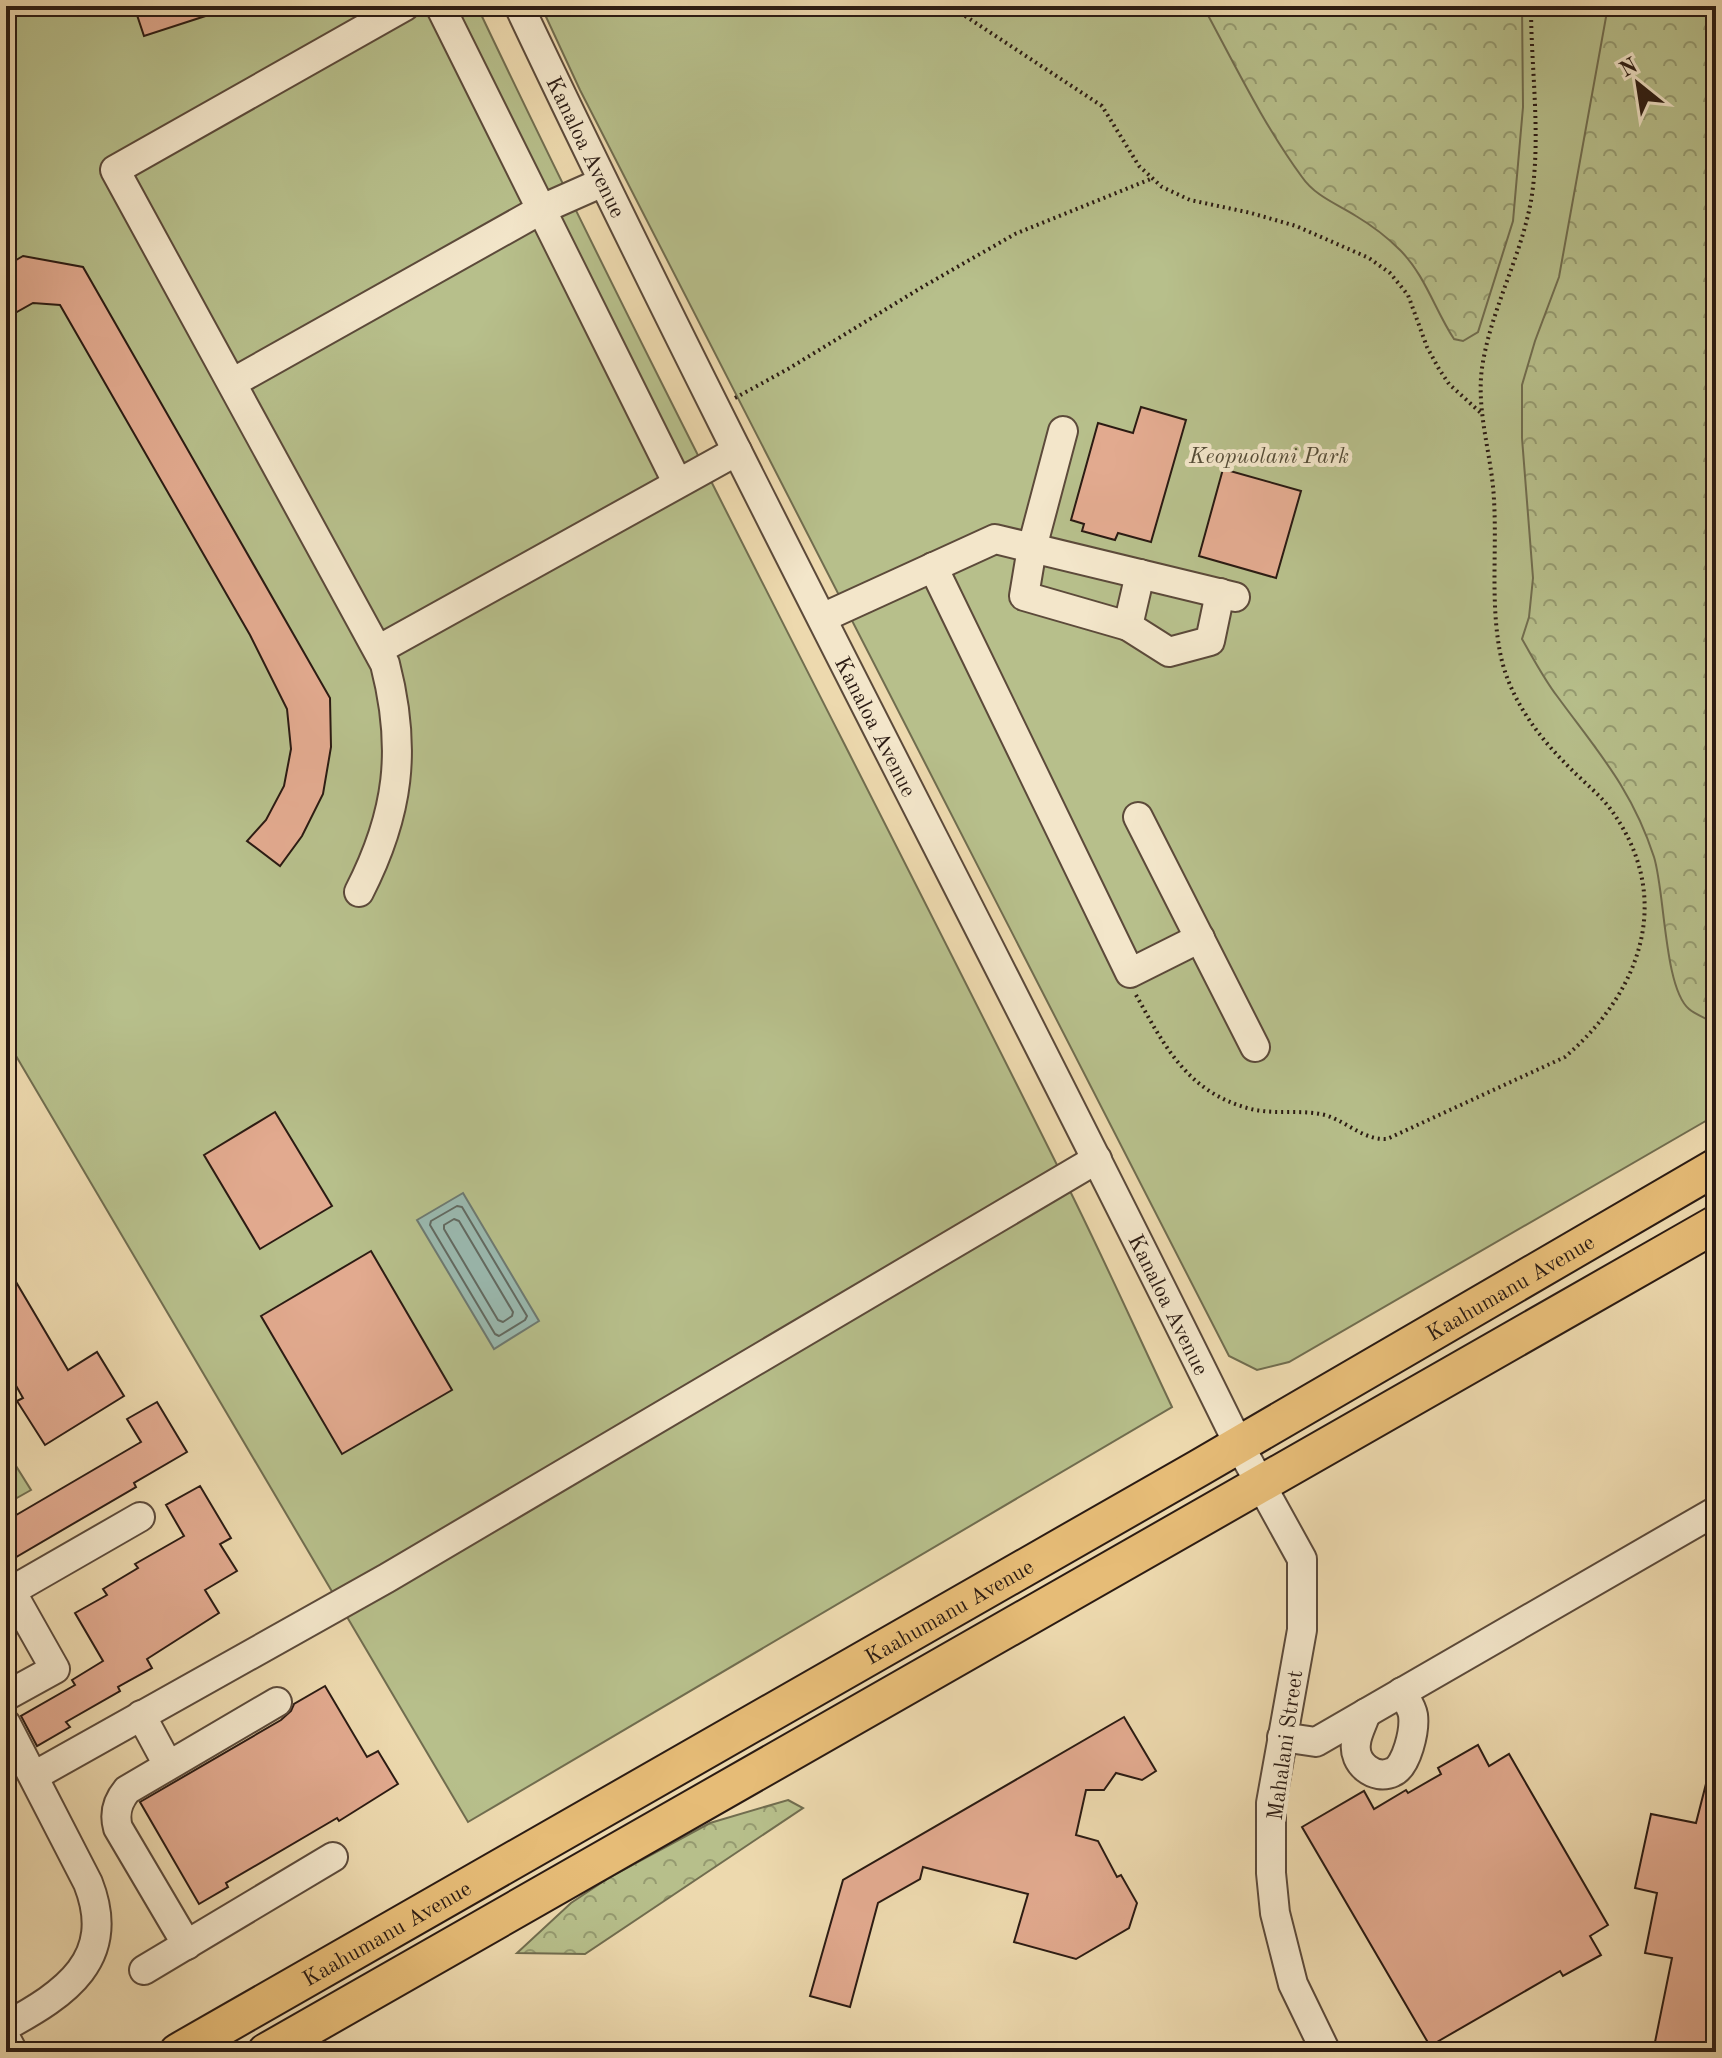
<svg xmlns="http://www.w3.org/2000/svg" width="1722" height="2058" font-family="'Old Standard TT',serif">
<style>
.green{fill:#b7bf8b;stroke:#716d4f;stroke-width:2}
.forest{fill:url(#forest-crowns);stroke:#716d4f;stroke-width:2}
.water{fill:#9ab9af;stroke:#6e7a71;stroke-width:2}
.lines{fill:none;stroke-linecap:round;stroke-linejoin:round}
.shore{stroke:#626a61;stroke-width:2}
.building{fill:#e2aa8f;stroke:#2b1b13;stroke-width:2}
.minor-casing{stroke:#5c4a3a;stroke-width:32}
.major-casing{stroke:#2b1b13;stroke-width:40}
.path{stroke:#2b1b13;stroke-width:4;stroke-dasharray:2 4;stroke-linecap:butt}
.minor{stroke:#f3e6ca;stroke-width:28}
.major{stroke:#e6bc77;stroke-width:36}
.labels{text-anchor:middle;stroke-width:8;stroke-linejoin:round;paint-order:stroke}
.street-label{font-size:22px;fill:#2b1b13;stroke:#f3e6ca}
.park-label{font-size:22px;font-style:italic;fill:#554c37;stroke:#f3e6ca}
</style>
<defs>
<pattern id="forest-crowns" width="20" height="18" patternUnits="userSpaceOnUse" patternTransform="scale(2)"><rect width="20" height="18" fill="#b7bf8b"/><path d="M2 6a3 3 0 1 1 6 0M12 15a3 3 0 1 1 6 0" fill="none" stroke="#959a70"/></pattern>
</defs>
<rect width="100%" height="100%" fill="#edd9ae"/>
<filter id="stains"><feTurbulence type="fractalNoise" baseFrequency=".0025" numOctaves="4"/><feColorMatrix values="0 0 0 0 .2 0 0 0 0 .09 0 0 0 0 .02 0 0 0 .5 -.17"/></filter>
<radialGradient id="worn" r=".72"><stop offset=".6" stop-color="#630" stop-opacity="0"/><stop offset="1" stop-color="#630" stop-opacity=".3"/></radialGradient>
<g class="green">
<path d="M6,6H477C664,399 867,783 1061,1173C1100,1250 1135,1329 1172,1407L468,1822L6,1039Z"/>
<polygon points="541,6 1716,6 1716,1115 1289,1362 1257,1370 1229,1356 580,90"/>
<polygon points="6,1450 31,1490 6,1504"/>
</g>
<g class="forest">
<path d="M1203,6H1522L1523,107L1513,221L1478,332L1463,341L1454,339C1435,310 1425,275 1400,250C1388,238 1371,225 1356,216C1337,204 1315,196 1302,177C1263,124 1234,63 1203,6Z"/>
<path d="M1608,6H1716V1024C1708,1019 1696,1015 1689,1009C1664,988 1665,892 1654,857C1632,789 1598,752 1557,696C1544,679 1533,658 1522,639L1529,617L1533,578L1522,438V385L1535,341L1559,277Z"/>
<polygon points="788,1800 803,1808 585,1954 517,1953 571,1903 610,1877 710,1823"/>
</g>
<polygon class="water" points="463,1193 539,1321 494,1349 417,1220"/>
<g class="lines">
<g class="shore">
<polygon points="457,1206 462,1207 527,1316 525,1320 499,1336 495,1334 430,1225 431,1221"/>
<polygon points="454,1219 459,1221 513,1312 512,1316 503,1322 498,1320 444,1229 444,1225"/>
</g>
</g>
<g class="building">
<polygon points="134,6 226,6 227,9 144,36"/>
<polygon points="23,256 83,267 330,698 331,747 323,794 302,836 280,866 247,841 266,820 284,786 291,749 287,709 250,635 60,305 33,303 6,318 6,266"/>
<polygon points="1141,407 1186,420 1151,542 1118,533 1115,540 1082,531 1084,524 1071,520 1098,423 1133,433"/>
<polygon points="1223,469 1301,491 1276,578 1199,556"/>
<polygon points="275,1112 332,1206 260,1249 204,1155"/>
<polygon points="371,1251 452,1390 342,1454 261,1316"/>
<polygon points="6,1265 68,1370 97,1352 124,1396 45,1445 17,1401 23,1398 6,1368"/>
<polygon points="157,1402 187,1452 134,1483 136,1487 6,1563 6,1521 141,1442 127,1419"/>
<polygon points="200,1486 231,1538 220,1544 237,1571 205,1590 219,1613 147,1659 152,1668 118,1687 120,1691 66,1722 70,1727 37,1746 21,1716 75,1685 72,1680 103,1661 75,1613 107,1595 103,1589 138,1568 135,1564 184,1536 166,1505"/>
<polygon points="325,1686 367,1757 378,1751 398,1784 339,1821 337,1818 226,1883 228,1887 199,1904 140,1802 281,1720 291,1711 294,1704"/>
<polygon points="1124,1717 1156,1771 1142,1780 1116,1773 1104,1790 1086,1790 1076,1835 1098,1841 1117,1877 1121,1875 1137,1903 1129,1928 1076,1959 1014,1942 1028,1894 923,1867 920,1879 878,1903 850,2007 810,1996 843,1880"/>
<polygon points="1478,1745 1489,1766 1509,1754 1608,1925 1590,1936 1601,1955 1563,1976 1560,1971 1430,2046 1302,1827 1364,1791 1374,1809 1406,1790 1408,1793 1441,1774 1438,1768"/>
<polygon points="1709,1772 1716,1773 1716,2052 1653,2052 1672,1958 1645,1953 1657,1893 1635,1888 1651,1814 1696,1823"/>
</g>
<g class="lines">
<g class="minor-casing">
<g id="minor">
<polyline points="440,6 677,482"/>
<path id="s1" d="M519,6C749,491 1003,964 1239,1445L1302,1559V1630L1271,1803V1873L1275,1913L1293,1984L1326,2052"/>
<polyline points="232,383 542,209 603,182"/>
<polyline points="1063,431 1032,548 1024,596 1128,626 1140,574"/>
<polyline points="933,567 1130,973 1200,938"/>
<polyline points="822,618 995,539 1235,597"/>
<polyline points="1128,626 1169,652 1210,641 1220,593"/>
<polyline points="378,650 737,451"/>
<polyline points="1138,817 1255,1047"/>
<path d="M359,892C399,814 407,749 385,664L115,170L405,6"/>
<polyline points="6,1594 140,1517"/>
<polyline points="6,1696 55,1669 11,1591"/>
<path d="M1366,1713C1363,1723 1357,1733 1356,1743C1353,1763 1374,1781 1393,1772C1407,1766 1415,1730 1413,1715C1412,1708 1406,1699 1402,1692"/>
<polyline points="141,1715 168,1765"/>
<path d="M6,1724L88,1883C118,1959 65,1994 6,2026"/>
<polyline points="1282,1737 1316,1742 1716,1511"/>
<polyline points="34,1776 387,1578 1097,1159"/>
<path d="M187,1945L118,1828C114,1814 117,1802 127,1790L277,1702"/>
<polyline points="144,1970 333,1857"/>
<polyline points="6,2039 13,2052"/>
</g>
</g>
<g class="major-casing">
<g id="major">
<path id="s2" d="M178,2052L1199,1468L1716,1167"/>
<polyline points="266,2052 1716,1224"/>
</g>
</g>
<g class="path">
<polyline points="950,6 1102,106 1139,166 1162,187 1190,200 1251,213 1296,226 1369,258 1390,273 1408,295 1427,347 1439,369 1449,384 1482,414"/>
<polyline points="735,398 788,369 924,286 1015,234 1153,178"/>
<path d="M1136,995C1165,1047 1188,1093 1251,1109C1275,1115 1301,1109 1325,1115C1348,1122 1363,1140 1387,1139L1565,1057C1643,990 1675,895 1609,807C1596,791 1580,779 1566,764C1537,735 1510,698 1501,657C1490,606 1497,552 1494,500C1492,456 1476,412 1482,368C1491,306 1526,249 1533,187C1540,127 1531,66 1531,6"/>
</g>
<use href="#minor" class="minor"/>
<use href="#major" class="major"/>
</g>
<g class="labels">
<g class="street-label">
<text dy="8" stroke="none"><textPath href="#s1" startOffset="156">Kanaloa Avenue</textPath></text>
<text dy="8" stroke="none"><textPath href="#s1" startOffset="804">Kanaloa Avenue</textPath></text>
<text dy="8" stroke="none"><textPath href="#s2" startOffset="1536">Kaahumanu Avenue</textPath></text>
<text dy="8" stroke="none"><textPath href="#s1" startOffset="1452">Kanaloa Avenue</textPath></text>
<text dy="8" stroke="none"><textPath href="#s2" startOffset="888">Kaahumanu Avenue</textPath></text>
<text transform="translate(1284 1745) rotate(-82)" y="8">Mahalani Street</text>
<text dy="8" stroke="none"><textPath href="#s2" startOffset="240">Kaahumanu Avenue</textPath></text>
</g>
<g class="park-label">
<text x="1269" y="463">Keopuolani Park</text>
</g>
</g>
<rect width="1722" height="2058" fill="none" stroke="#edd9ae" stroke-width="32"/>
<rect x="8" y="8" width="1706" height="2042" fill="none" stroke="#2b1b13" stroke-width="4"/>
<rect x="16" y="16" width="1690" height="2026" fill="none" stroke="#2b1b13" stroke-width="2"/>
<g transform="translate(1638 84) rotate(330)" stroke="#f3e6ca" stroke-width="6" paint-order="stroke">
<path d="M0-6L14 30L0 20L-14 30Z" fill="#2b1b13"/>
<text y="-12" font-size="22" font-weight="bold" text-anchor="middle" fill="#2b1b13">N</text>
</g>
<rect width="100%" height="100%" filter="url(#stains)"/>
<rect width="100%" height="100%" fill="url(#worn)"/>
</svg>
